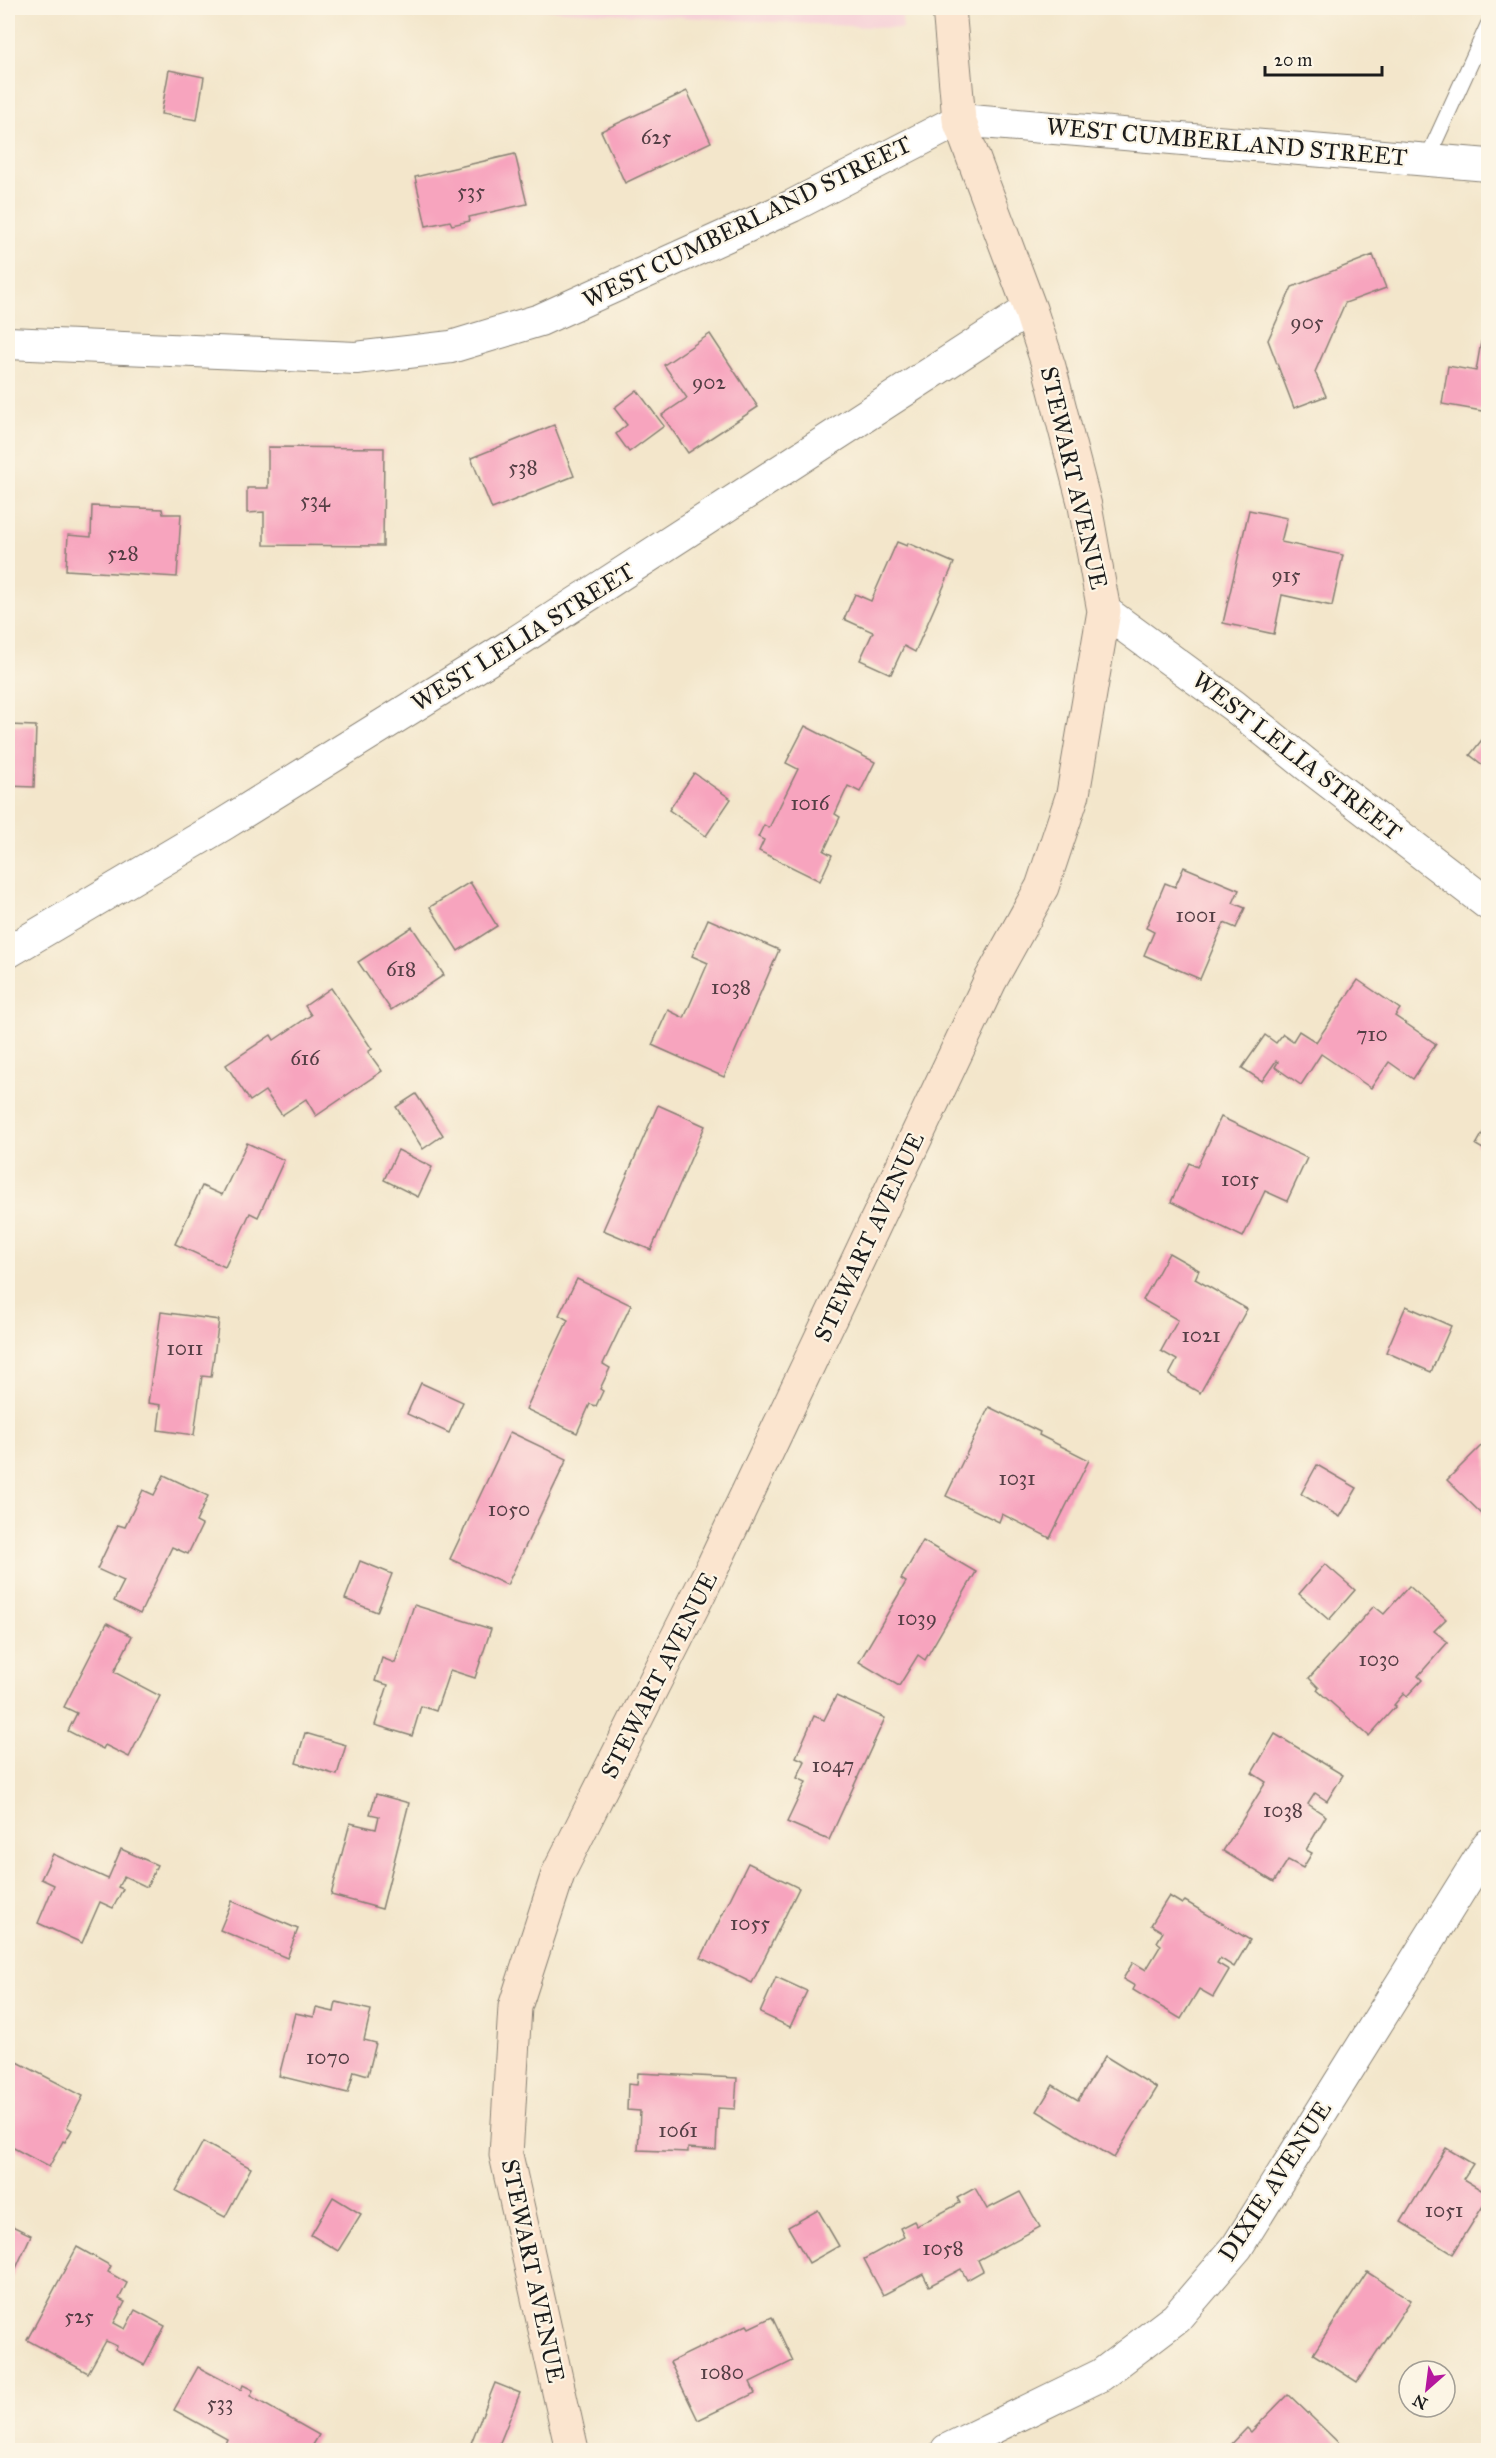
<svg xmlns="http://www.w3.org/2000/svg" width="1496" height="2458" font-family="'IM FELL Great Primer',serif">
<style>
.built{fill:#f6cfd7}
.building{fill:#f7a4be}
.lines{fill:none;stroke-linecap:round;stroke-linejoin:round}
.lane-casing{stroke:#888174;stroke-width:17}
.street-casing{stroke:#888174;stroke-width:34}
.secondary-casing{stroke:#888174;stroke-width:35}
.lane{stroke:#fff;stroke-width:15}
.street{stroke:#fff;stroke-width:32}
.secondary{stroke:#fbe5cf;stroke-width:33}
.labels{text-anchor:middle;stroke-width:4.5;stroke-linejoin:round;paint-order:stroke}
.number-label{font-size:21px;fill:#533e44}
.street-label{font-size:24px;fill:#1c1c1c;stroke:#fcf5e5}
</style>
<rect width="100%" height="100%" fill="#fcf5e5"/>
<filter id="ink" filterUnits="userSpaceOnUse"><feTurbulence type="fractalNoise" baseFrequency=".0167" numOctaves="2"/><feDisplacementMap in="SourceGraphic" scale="12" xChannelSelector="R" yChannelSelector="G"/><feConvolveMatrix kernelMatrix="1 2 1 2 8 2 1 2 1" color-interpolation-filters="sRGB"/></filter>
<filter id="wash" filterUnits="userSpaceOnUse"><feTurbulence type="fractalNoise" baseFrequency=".008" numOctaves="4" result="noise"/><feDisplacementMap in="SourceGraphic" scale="24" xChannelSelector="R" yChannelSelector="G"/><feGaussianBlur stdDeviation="1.35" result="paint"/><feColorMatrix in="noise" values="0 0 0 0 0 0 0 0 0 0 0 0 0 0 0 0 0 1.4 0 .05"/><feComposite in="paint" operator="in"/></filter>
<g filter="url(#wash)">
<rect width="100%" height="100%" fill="#f3e6cb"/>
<polygon class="built" points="509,8 901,8 903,29 889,28"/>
<g id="blocks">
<g class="building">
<polygon points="169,70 204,77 197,120 161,114"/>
<polygon points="687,91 711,142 625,183 601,131"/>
<polygon points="515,154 527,204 469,217 470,221 452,225 450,221 426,226 415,177"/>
<polygon points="1373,255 1386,288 1345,303 1315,372 1326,396 1294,408 1268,340 1292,287"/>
<polygon points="710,334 758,407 688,453 662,415 687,398 664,365"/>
<polygon points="1481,342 1488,343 1488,412 1442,404 1448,366 1476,371"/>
<polygon points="637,390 664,426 629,452 616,434 627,425 614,408"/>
<polygon points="554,425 574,476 492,509 471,458"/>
<polygon points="268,447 384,448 383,546 264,545 264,512 247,513 247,488 268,488"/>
<polygon points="92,506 162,509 163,514 181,514 177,577 66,570 68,535 91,537"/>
<polygon points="1249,510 1287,518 1281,542 1343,555 1332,606 1282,595 1274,634 1223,623"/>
<polygon points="897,542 907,546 908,543 954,563 915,652 904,646 891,674 860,660 873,632 844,619 855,594 871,601"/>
<polygon points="8,725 36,726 34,787 8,786"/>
<polygon points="805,726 875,762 860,792 848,786 835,814 840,817 824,851 832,855 820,881 759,851 764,840 758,837 764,825 769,828 798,769 786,763"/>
<polygon points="1488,732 1488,769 1470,755"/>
<polygon points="694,773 731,799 706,836 669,810"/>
<polygon points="1184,867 1239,890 1233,903 1245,908 1236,928 1224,923 1200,979 1144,955 1154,932 1146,928 1165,883 1175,887"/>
<polygon points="470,882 497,926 458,951 430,907"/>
<polygon points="708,919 779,950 724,1077 652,1045 668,1010 684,1018 708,963 692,956"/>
<polygon points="412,927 444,975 391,1010 358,962"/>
<polygon points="1358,980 1400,1009 1395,1016 1436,1044 1413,1079 1389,1062 1371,1088 1321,1054 1301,1085 1275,1067 1278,1062 1276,1061 1262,1081 1242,1068 1265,1035 1276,1043 1283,1034 1293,1041 1299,1031 1316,1042"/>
<polygon points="331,988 372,1049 368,1052 382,1071 316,1116 306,1099 282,1115 265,1091 250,1101 226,1065 271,1035 274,1040 311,1015 305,1006"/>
<polygon points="416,1094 443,1135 423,1149 396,1107"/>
<polygon points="658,1105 705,1126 651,1250 603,1230"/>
<polygon points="1221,1117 1307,1158 1287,1201 1265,1191 1243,1237 1171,1202 1189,1163 1197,1167"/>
<polygon points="1488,1124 1488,1152 1476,1145"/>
<polygon points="247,1143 284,1160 258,1217 250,1213 225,1267 175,1244 202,1186 222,1195"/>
<polygon points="398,1150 432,1167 418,1197 384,1180"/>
<polygon points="1169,1253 1199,1270 1195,1279 1247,1309 1200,1393 1169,1375 1177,1360 1161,1351 1178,1320 1143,1300"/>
<polygon points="577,1279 631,1305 603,1364 610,1368 600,1389 603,1391 596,1406 590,1404 577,1433 526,1409 568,1320 559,1315"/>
<polygon points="1406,1306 1451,1326 1431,1372 1386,1352"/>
<polygon points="161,1312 219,1320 211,1377 202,1376 194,1435 158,1430 161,1405 148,1403"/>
<polygon points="421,1383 463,1402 449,1433 407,1414"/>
<polygon points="989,1407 1040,1432 1039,1435 1089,1460 1050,1538 1002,1514 999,1522 946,1496"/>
<polygon points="510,1432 567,1459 507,1585 450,1559"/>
<polygon points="1487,1440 1488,1515 1487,1513 1484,1516 1447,1480"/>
<polygon points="1317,1465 1357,1488 1340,1517 1301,1494"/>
<polygon points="164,1475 208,1496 196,1522 202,1525 188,1554 172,1547 140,1614 114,1601 124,1581 97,1569 118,1525 125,1527 143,1490 154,1495"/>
<polygon points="923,1541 976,1572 925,1660 918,1655 899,1686 859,1662 906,1582 901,1579"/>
<polygon points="360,1561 392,1574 377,1612 345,1599"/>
<polygon points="1325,1564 1355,1590 1329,1620 1299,1594"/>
<polygon points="1409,1586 1446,1619 1434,1631 1448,1642 1418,1676 1422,1680 1407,1696 1404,1693 1394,1705 1396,1706 1369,1736 1317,1690 1319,1688 1309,1678 1374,1606 1384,1614"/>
<polygon points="414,1605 491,1629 475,1678 450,1670 436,1711 421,1706 412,1736 375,1725 388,1685 375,1681 382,1658 395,1663"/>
<polygon points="107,1623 132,1636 114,1672 160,1696 129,1757 105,1745 103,1749 68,1731 77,1713 64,1707"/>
<polygon points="836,1696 885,1718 829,1840 787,1822 806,1782 797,1778 805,1761 796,1757 814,1716 824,1720"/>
<polygon points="305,1733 346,1745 337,1775 296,1763"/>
<polygon points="1275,1734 1343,1775 1327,1801 1315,1793 1308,1804 1326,1816 1306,1850 1312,1853 1303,1868 1288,1860 1274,1882 1223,1851 1266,1782 1252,1773"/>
<polygon points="376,1794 409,1803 382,1909 331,1895 350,1823 376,1829 379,1816 370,1814"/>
<polygon points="121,1849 157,1865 147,1887 124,1876 118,1887 123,1889 113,1908 100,1902 82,1943 38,1923 54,1885 41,1879 53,1854 108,1879"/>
<polygon points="748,1863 799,1888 752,1983 701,1958"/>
<polygon points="1169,1896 1182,1904 1185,1901 1250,1940 1234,1967 1220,1958 1217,1963 1229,1970 1213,1997 1199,1989 1181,2019 1133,1990 1135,1986 1123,1979 1133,1962 1146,1970 1161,1945 1157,1942 1163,1932 1151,1925"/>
<polygon points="232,1901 298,1929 287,1958 220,1930"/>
<polygon points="776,1977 807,1991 790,2027 760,2013"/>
<polygon points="336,2002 371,2010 364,2040 376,2043 368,2075 354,2071 348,2093 279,2076 295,2013 314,2017 316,2008 334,2012"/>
<polygon points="1105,2056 1157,2088 1114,2158 1037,2111 1053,2085 1078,2100"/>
<polygon points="8,2057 83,2096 67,2127 72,2130 65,2142 63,2141 49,2167 8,2145"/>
<polygon points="638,2073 737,2078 735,2109 718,2108 716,2150 688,2148 688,2152 638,2150 640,2111 627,2110 628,2084 637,2085"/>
<polygon points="203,2142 251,2168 225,2217 176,2191"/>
<polygon points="1446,2148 1473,2164 1463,2179 1488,2194 1488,2198 1453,2254 1401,2222"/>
<polygon points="975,2188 987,2209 1020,2192 1040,2227 978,2260 983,2271 967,2280 961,2269 929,2286 923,2274 883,2295 864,2259 904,2237 900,2228 914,2221 917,2226 960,2203 957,2198"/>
<polygon points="333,2197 361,2214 338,2251 311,2235"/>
<polygon points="818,2210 839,2246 809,2263 788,2227"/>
<polygon points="8,2224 31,2235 12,2277 8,2274"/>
<polygon points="77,2247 111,2266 108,2272 127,2283 119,2299 125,2302 114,2323 125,2329 135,2310 165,2326 144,2365 115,2349 117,2346 106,2341 88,2373 27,2340"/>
<polygon points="1367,2272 1411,2300 1357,2382 1313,2354"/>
<polygon points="772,2317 793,2361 750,2382 755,2393 698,2420 670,2362 747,2325 749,2328"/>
<polygon points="198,2367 241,2390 243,2385 253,2390 250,2396 319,2435 310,2450 231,2450 224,2446 227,2439 174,2410"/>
<polygon points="495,2383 520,2393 497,2450 492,2450 471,2443"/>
<polygon points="1288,2394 1346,2450 1226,2450 1247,2428 1251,2432"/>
</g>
</g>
</g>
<g filter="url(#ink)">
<use href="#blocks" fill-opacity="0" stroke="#888174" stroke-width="1.5"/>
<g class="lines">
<g class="lane-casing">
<polyline id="lane" points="1427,159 1488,25"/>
</g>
<g class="street-casing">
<g id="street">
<polyline points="8,343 356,358 451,347 540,320 792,206 959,120 1488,165"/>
<polyline points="1104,611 1234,706 1307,765 1488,904"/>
<polyline points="8,952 224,824 507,648 1030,309"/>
<polyline points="947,2450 1101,2375 1176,2318 1237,2247 1488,1845"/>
</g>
</g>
<g class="secondary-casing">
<polyline id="secondary" points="572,2450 506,2155 515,2007 558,1874 713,1566 990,981 1042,887 1073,794 1104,611 1085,506 1049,367 1030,309 959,120 949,8"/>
</g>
<use href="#lane" class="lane"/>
<use href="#street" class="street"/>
<use href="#secondary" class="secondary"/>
</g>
</g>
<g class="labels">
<g class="number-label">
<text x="656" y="144">625</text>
<text x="471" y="198">535</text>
<text x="1307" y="329">905</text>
<text x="709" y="389">902</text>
<text x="523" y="474">538</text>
<text x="315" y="507">534</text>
<text x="123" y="560">528</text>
<text x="1286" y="582">915</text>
<text x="810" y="810">1016</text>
<text x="1196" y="922">1001</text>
<text x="401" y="976">618</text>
<text x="731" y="994">1038</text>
<text x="1372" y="1041">710</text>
<text x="305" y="1065">616</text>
<text x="1240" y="1186">1015</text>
<text x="1201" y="1342">1021</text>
<text x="185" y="1355">1011</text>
<text x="1017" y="1485">1031</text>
<text x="509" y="1516">1050</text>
<text x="917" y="1625">1039</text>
<text x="1379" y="1666">1030</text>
<text x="833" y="1772">1047</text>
<text x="1283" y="1817">1038</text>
<text x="750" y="1930">1055</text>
<text x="328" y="2064">1070</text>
<text x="678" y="2137">1061</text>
<text x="1444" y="2217">1051</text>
<text x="943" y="2255">1058</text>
<text x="79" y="2323">525</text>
<text x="722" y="2379">1080</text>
<text x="220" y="2410">533</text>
</g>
<g class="street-label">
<text transform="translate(1227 142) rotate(5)" y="8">WEST CUMBERLAND STREET</text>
<text transform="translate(747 222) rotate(-26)" y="8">WEST CUMBERLAND STREET</text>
<text transform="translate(1074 478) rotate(77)" y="8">STEWART AVENUE</text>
<text transform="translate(523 637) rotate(-32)" y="8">WEST LELIA STREET</text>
<text transform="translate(1297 756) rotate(38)" y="8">WEST LELIA STREET</text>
<text transform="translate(869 1237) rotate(-65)" y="8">STEWART AVENUE</text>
<text transform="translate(659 1675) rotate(-63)" y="8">STEWART AVENUE</text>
<text transform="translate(1275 2181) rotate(-57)" y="8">DIXIE AVENUE</text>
<text transform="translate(533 2271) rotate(78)" y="8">STEWART AVENUE</text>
</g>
</g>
<rect width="1496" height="2458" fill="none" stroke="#fcf5e5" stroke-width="30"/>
<g transform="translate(1427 2389) rotate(208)"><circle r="28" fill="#fcf5e5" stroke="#a29e95" stroke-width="1.5"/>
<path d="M0-4.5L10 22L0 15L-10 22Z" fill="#b5179e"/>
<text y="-9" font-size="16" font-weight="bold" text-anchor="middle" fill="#1c1c1c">N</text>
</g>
<path d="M1265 66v9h117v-9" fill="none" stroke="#1c1c1c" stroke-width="3"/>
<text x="1274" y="66" font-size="18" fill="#1c1c1c" stroke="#fcf5e5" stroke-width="4.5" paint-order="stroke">20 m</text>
</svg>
